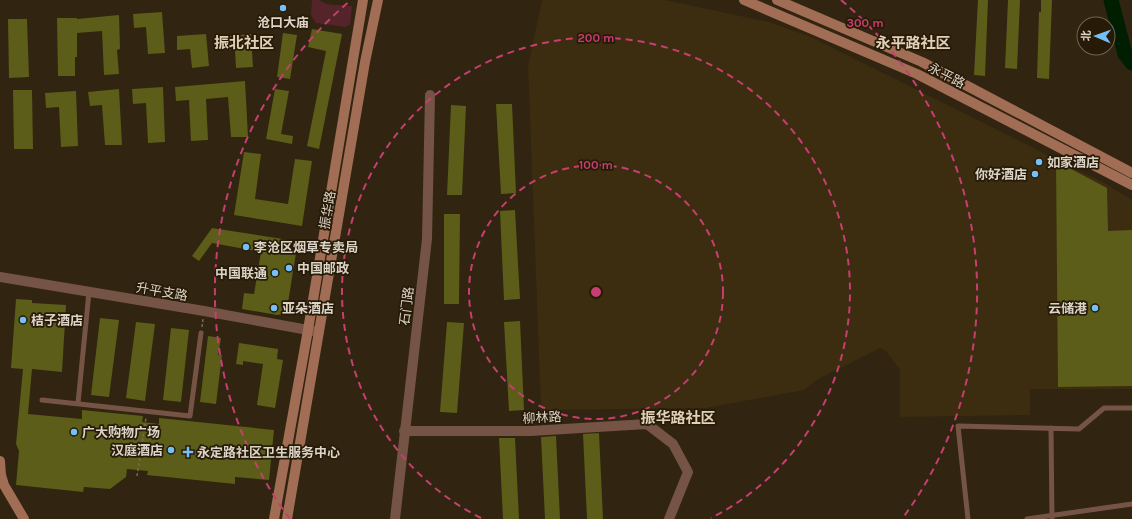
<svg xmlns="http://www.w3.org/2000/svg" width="1132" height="519" font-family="Karla,'Noto Sans SC',sans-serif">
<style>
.built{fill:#3c2c10}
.green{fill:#55242a}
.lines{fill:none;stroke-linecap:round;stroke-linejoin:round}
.river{stroke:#001f02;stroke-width:15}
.building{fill:#5b5d18}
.path{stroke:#766b5a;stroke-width:1.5;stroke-dasharray:3 2;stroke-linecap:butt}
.lane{stroke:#755445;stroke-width:5}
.street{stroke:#755445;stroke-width:10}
.secondary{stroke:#a16d54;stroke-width:10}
.ring{fill:none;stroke:#c73e71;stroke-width:2;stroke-dasharray:7 5}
.poi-dot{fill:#75c0f6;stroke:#271b07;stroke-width:1.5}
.labels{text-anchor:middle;stroke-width:3.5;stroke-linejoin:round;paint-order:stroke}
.poi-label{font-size:13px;font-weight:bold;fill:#dcd4c8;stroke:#271b07;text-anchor:start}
.street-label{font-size:13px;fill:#dcd4c8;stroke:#271b07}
.quarter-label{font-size:15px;font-weight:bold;fill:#e0d0b7;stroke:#271b07}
.centre{fill:#c73e71;stroke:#271b07;stroke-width:2}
.ring-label{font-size:12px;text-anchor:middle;font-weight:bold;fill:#c73e71;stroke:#271b07;stroke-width:3.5;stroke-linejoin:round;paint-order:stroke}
</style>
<rect width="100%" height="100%" fill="#312410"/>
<polygon class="built" points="542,0 665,0 769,22 811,37 1106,184 1132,200 1132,389 1030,389 1030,415 900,417 900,370 886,351 880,348 818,379 804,390 706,408 541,410 528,66"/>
<polygon class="green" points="312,0 319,0 326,4 333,5 338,5 352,6 350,24 346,27 316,23 311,15"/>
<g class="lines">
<polyline class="river" points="1111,0 1125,54 1132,63"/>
</g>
<g class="building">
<polygon points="978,0 988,0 985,76 974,75"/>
<polygon points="1008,0 1020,0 1017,69 1005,68"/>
<polygon points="1041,0 1052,0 1049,79 1037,78 1039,12 1041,12"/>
<polygon points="162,12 165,53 148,54 146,27 134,28 133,14"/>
<polygon points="119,15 120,49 117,50 119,74 104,75 102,31 77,33 77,57 75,57 75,76 58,76 57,18 77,18 77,19"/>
<polygon points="8,19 27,19 29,77 9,78"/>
<polygon points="312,29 342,34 319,149 307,146 326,51 308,47"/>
<polygon points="283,33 297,35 290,79 277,77"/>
<polygon points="206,34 209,66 192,68 190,49 177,50 177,36"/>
<polygon points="251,34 253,67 236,68 235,49 222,50 221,37"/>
<polygon points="245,81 248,137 231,137 228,97 206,99 208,140 191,141 189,100 176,101 175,87"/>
<polygon points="163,87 165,142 148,143 146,103 133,104 132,89"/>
<polygon points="119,89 122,145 105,145 102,105 90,106 88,92"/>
<polygon points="275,89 289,91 281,134 293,136 292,144 266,139"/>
<polygon points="13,90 32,90 33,149 14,149"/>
<polygon points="76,91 78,146 61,147 59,107 46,108 45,93"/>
<polygon points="496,104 512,104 516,193 501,194"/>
<polygon points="451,105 466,106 462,195 447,195"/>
<polygon points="244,152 261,154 255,199 288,204 295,159 312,161 302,226 234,215"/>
<polygon points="1056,161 1107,188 1108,231 1132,230 1132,386 1058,387"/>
<polygon points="515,210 520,299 504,300 500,211"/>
<polygon points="444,214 460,214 459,304 444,304"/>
<polygon points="212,228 289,240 287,251 296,253 287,309 285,314 277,315 242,309 244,293 254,294 261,252 212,243 199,261 192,256"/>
<polygon points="16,299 32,300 32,303 66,305 62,372 32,369 28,414 82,419 82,410 143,416 142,422 159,424 159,418 274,430 269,480 235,477 235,484 147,475 148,471 127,469 126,477 110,489 84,487 83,492 16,485 19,451 16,444 23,369 11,368"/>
<polygon points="100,318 119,320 109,397 91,395"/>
<polygon points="520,321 524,410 509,411 504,322"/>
<polygon points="136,322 155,324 145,401 126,398"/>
<polygon points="447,322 464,323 457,413 440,412"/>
<polygon points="171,328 189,330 181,402 163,400"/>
<polygon points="208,336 221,338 218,355 222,355 216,404 200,402"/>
<polygon points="239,343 278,349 277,359 283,360 275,408 257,405 263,364 243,361 243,365 236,364"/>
<polygon points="599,433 603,519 587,519 583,434"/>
<polygon points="556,436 560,519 545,519 541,437"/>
<polygon points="499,438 515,438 519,519 503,519"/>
</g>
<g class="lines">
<g class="path">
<polyline points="202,327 203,319"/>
<polyline points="137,476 146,418"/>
</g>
<g class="lane">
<polyline points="42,400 190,416 201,333"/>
<polyline points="78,403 89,292"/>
<polyline points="1051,428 1052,519"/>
<polyline points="968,519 958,426 1079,429 1104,408 1132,408"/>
<polyline points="1027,519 1132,504"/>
</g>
<g class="street">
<polyline points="0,277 204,311 319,332"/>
<polyline points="404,431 531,431 647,424 673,444 688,472 669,519"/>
<polyline points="395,519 427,239 430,95"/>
</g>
<g class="secondary">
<polyline points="744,0 917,74 1132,185"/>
<polyline points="777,0 922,62 1132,173"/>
<polyline points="0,461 1,475 4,485 24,519"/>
<polyline points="274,519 308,330 363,0"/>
<polyline points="287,519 365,62 378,0"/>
</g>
</g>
<g class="ring">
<circle cx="596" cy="292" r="127"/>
<path d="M481 518A254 254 0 1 1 711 518"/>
<path d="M290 519A381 381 0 0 1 351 0M841 0A381 381 0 0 1 902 519"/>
</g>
<g class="poi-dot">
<circle cx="283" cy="8" r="4"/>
<circle cx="1039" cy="162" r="4"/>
<circle cx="1035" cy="174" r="4"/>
<circle cx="246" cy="247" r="4"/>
<circle cx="289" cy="268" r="4"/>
<circle cx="275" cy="273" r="4"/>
<circle cx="274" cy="308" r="4"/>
<circle cx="1095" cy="308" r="4"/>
<circle cx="23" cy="320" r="4"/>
<circle cx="74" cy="432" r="4"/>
<circle cx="171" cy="450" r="4"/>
<path d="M186 446h4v4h4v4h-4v4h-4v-4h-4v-4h4z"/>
</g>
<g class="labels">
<g class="poi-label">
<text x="283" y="27" text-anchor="middle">沧口大庙</text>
<text x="1047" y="167">如家酒店</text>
<text x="1027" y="179" text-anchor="end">你好酒店</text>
<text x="254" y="252">李沧区烟草专卖局</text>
<text x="297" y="273">中国邮政</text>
<text x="267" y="278" text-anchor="end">中国联通</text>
<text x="282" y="313">亚朵酒店</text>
<text x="1087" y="313" text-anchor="end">云储港</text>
<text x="31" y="325">桔子酒店</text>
<text x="82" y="437">广大购物广场</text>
<text x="163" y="455" text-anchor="end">汉庭酒店</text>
<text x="197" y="457">永定路社区卫生服务中心</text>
</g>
<g class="street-label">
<text transform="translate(947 75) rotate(27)" y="5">永平路</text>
<text transform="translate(327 210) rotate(-80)" y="5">振华路</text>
<text transform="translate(162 291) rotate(10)" y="5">升平支路</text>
<text transform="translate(406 306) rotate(-83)" y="5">石门路</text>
<text transform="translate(542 417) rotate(-3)" y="5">柳林路</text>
</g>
<g class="quarter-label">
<text x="244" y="48">振北社区</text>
<text x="913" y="48">永平路社区</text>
<text x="678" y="423">振华路社区</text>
</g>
</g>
<circle cx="596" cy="292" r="6" class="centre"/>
<g class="ring-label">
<text x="865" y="27">300 m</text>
<text x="596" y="42">200 m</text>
<text x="596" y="169">100 m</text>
</g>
<g transform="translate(1096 36) rotate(272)"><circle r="19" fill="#271b07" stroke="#6f6554"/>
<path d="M0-3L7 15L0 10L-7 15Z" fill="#75c0f6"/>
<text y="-6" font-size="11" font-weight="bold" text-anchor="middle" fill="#dcd4c8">北</text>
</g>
</svg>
